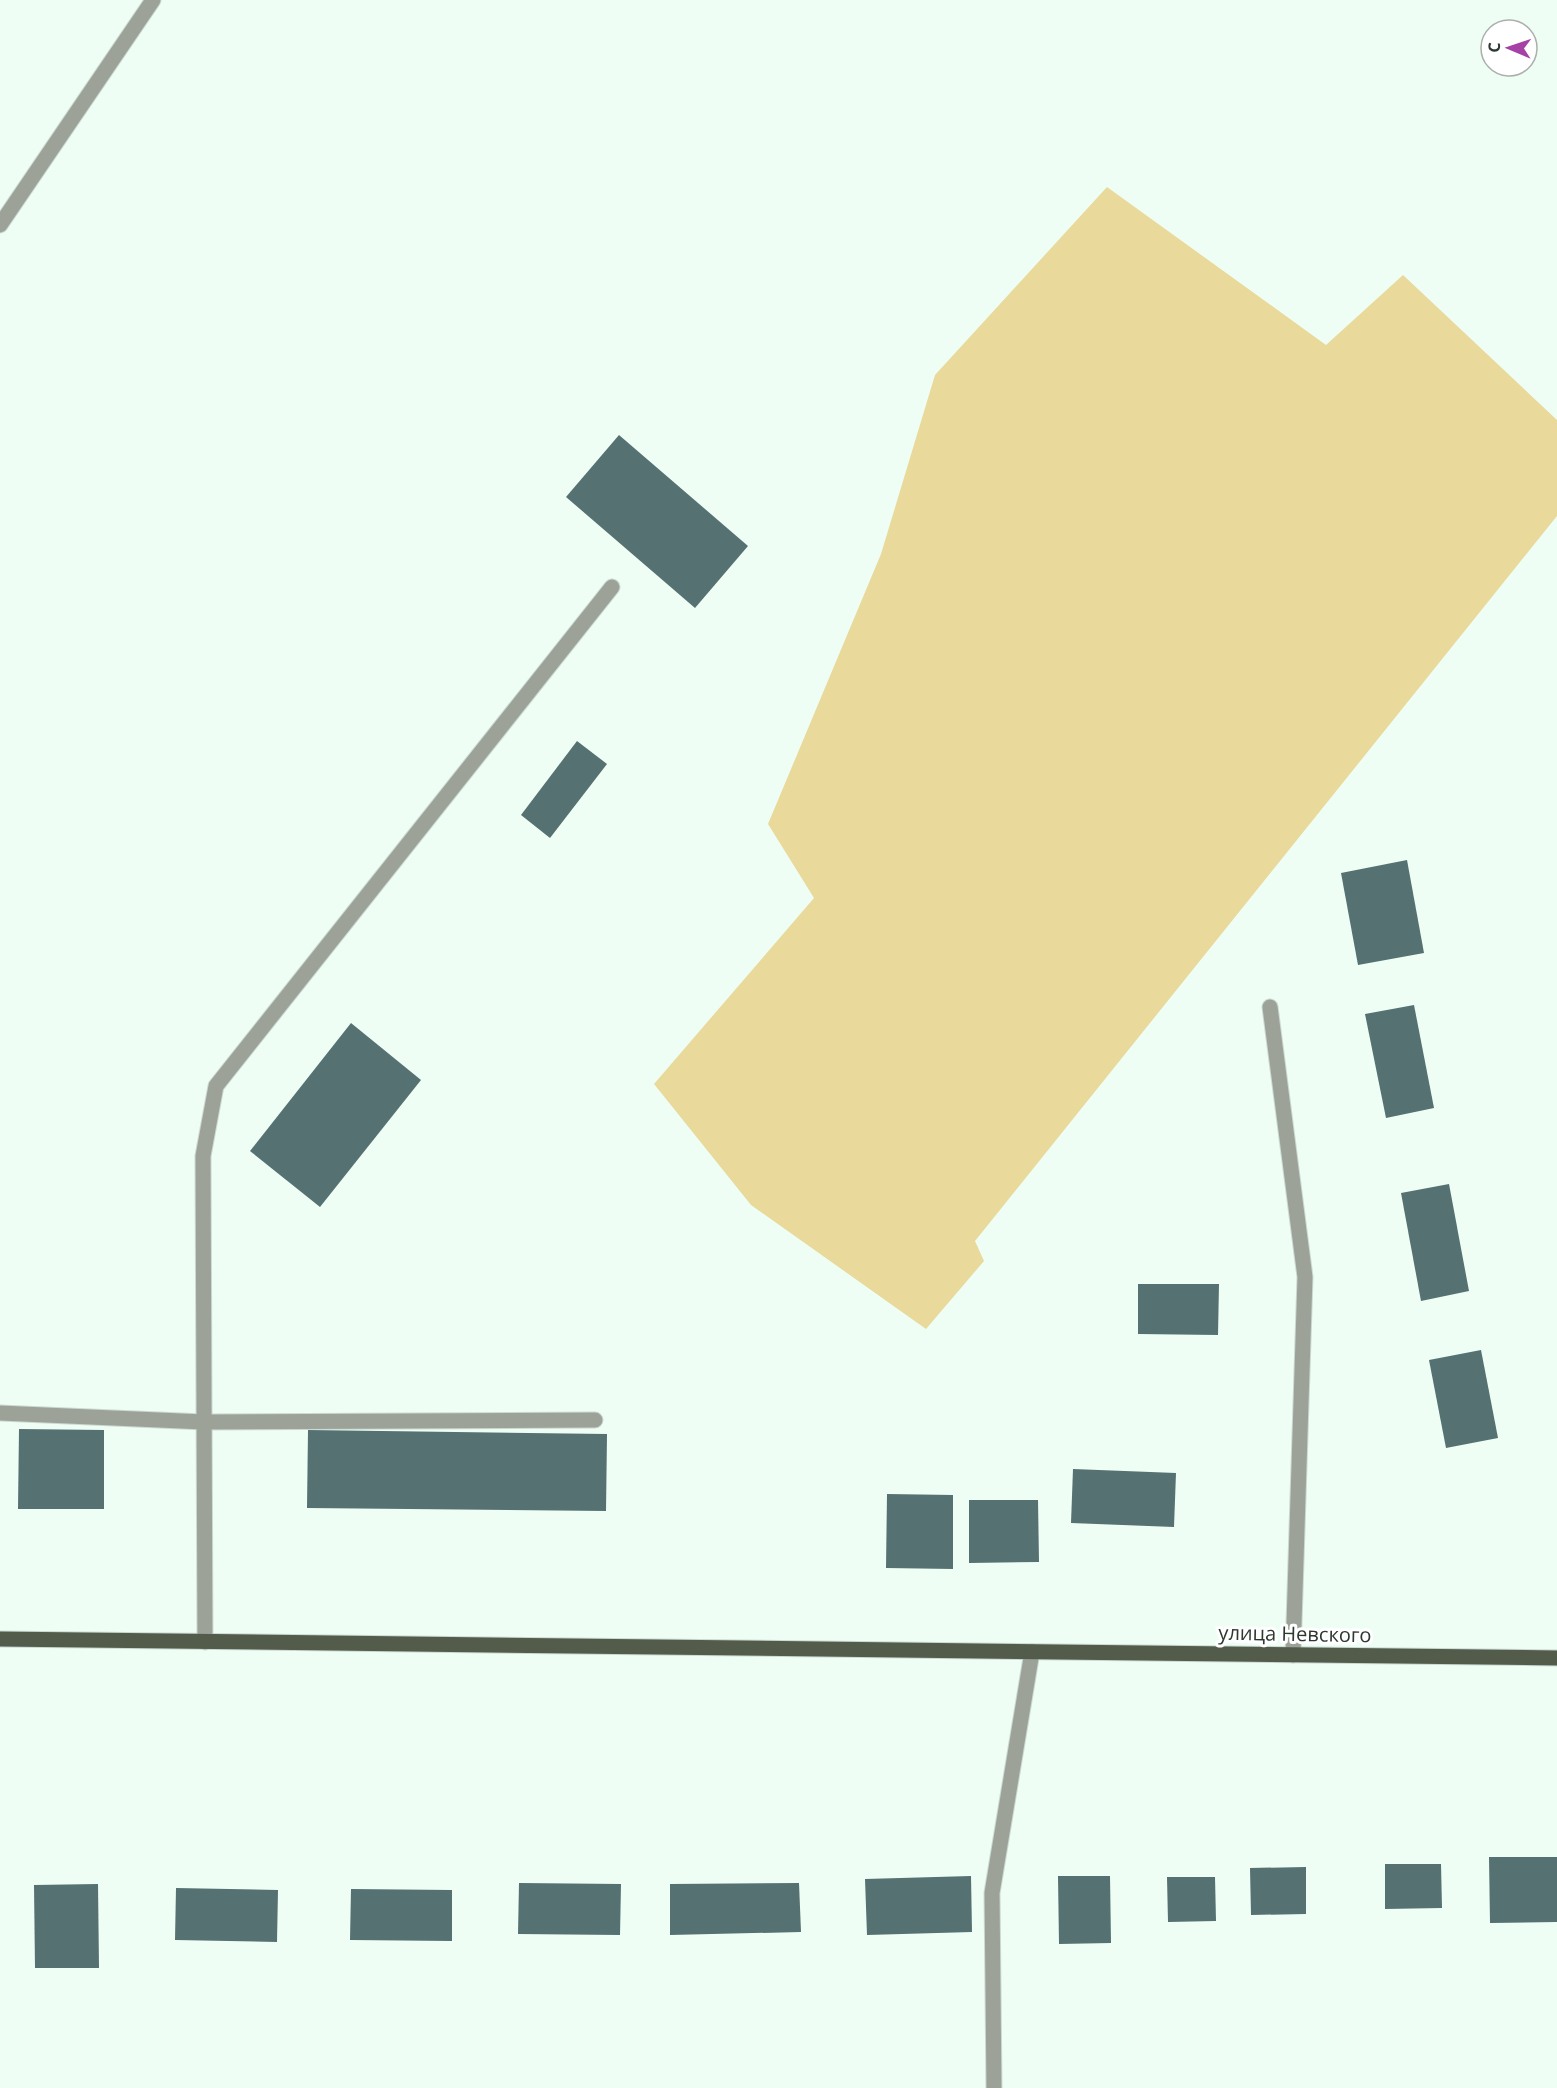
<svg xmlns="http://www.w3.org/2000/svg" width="1557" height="2088" font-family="'Open Sans',sans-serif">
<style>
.green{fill:#e9d99b}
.building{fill:#557171}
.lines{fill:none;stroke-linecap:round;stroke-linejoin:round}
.minor-casing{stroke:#cbdad2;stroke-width:17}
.major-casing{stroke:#cbdad2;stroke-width:17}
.minor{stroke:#9da298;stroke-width:15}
.major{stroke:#535b4a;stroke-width:15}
.labels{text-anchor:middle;stroke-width:6;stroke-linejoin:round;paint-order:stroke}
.street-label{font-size:20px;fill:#2e3832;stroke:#fff}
</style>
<rect width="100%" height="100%" fill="#eefef5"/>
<polygon class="green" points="1107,187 1326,345 1403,275 1557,420 1557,516 975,1241 984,1261 926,1329 751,1205 654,1084 814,898 768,824 881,554 935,375"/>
<g class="building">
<polygon points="619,435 748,546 695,608 566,497"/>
<polygon points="577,741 607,764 550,838 521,815"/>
<polygon points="1407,860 1424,953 1358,965 1341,873"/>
<polygon points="1414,1005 1434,1108 1386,1118 1365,1014"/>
<polygon points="351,1023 421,1080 320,1207 250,1151"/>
<polygon points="1449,1184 1469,1291 1421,1301 1401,1193"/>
<polygon points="1138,1284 1219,1284 1218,1335 1138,1334"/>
<polygon points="1481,1350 1498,1438 1446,1448 1429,1360"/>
<polygon points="19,1429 104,1430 104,1509 18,1509"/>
<polygon points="308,1430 607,1434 606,1511 307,1508"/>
<polygon points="1073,1469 1176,1473 1174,1527 1071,1523"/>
<polygon points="887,1494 953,1495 953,1569 886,1568"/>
<polygon points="969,1500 1038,1500 1039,1562 969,1563"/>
<polygon points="1489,1857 1557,1857 1557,1922 1490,1923"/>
<polygon points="1385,1864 1441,1864 1442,1908 1385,1909"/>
<polygon points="1306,1867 1306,1914 1251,1915 1250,1868"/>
<polygon points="971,1876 972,1932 867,1935 865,1879"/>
<polygon points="1058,1876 1110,1876 1111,1943 1059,1944"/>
<polygon points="1167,1877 1215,1877 1216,1921 1168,1922"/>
<polygon points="519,1883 621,1884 620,1935 518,1934"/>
<polygon points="799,1883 801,1932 670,1935 670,1884"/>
<polygon points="98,1884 99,1968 35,1968 34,1885"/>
<polygon points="176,1888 278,1890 277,1942 175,1940"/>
<polygon points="351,1889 452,1890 452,1941 350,1940"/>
</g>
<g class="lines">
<g class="minor-casing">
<g id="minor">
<polyline points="0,225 153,0"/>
<polyline points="1270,1007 1305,1277 1293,1655"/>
<polyline points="0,1413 204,1422 595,1420"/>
<polyline points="205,1642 203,1156 216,1086 612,587"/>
<polyline points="994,2088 992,1893 1032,1652"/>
</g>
</g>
<g class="major-casing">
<polyline id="major" points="0,1639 1557,1658"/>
</g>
<use href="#minor" class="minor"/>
<use href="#major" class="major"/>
</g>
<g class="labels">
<g class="street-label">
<text transform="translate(1295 1634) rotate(1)" y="7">улица Невского</text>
</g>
</g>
<g transform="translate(1509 48) rotate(272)"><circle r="28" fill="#ffffff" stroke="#abafad" stroke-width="1.5"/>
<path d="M0-4.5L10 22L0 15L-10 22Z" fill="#a641a5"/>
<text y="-9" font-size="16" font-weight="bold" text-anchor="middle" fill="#2e3832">С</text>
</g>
</svg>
